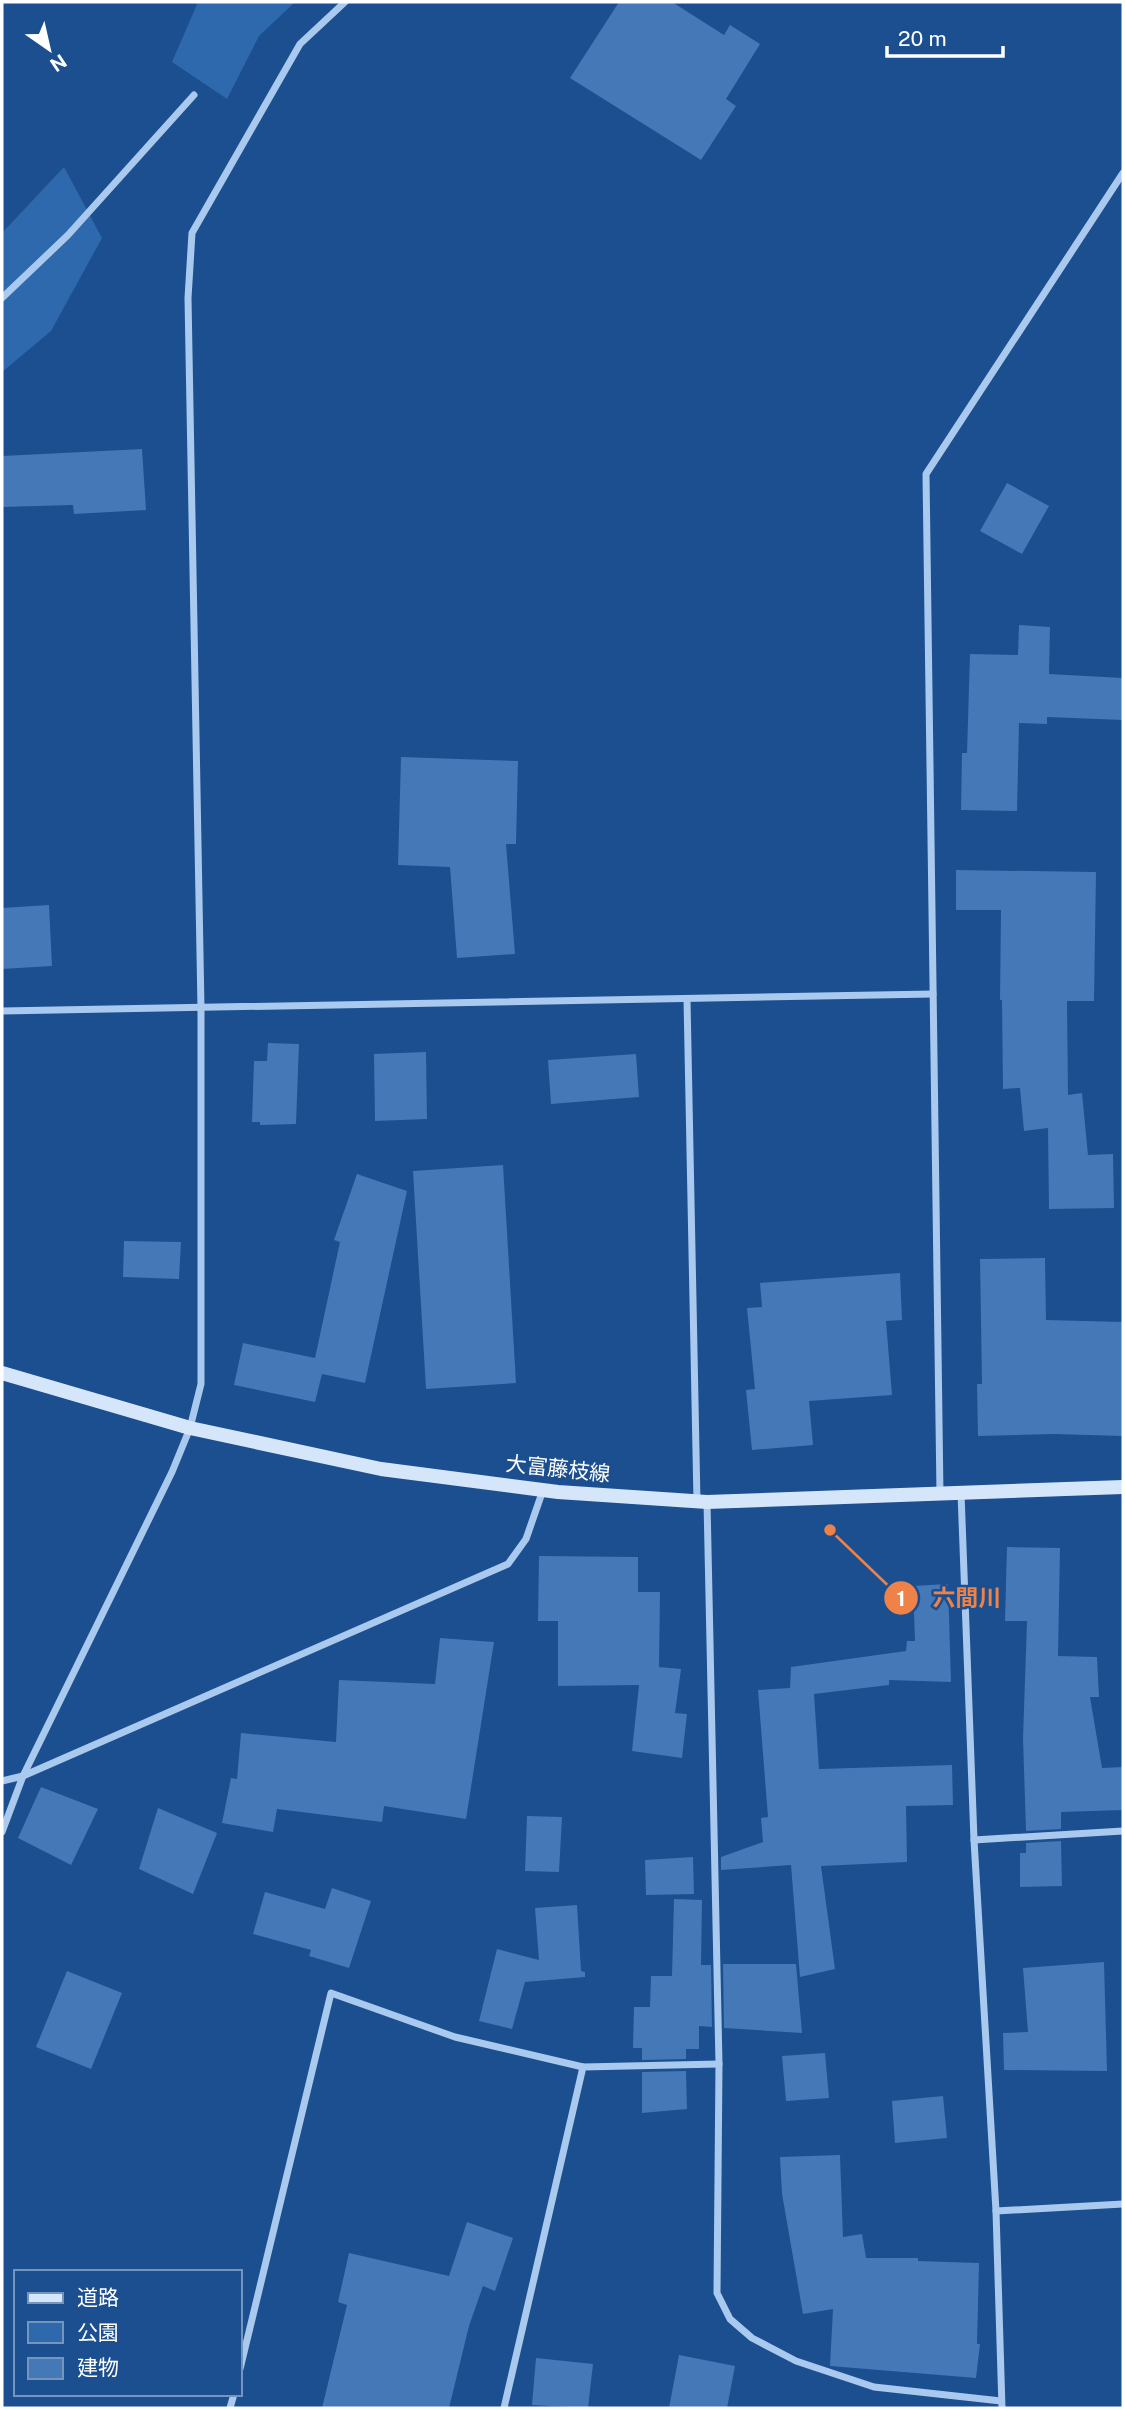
<svg xmlns="http://www.w3.org/2000/svg" width="1125" height="2410" font-family="'Public Sans','Noto Sans JP',sans-serif">
<style>
.green{fill:#2e69ad}
.building{fill:#4478b7}
.lines{fill:none;stroke-linecap:round;stroke-linejoin:round}
.minor{stroke:#a9c9ee;stroke-width:7}
.secondary{stroke:#d6e6fa;stroke-width:14}
.labels{text-anchor:middle;stroke-width:5;stroke-linejoin:round;paint-order:stroke}
.street-label{font-size:21px;fill:#fff;stroke:#1b4f8f}
.leader{fill:none;stroke:#ee8249;stroke-width:2.5}
.callout-dot{fill:#ee8249;stroke:#1b4f8f;stroke-width:2.5}
.mark-label{font-size:21px;text-anchor:middle;font-weight:bold;fill:#fff}
.callout-label{font-size:23px;text-anchor:middle;font-weight:bold;fill:#ee8249;stroke:#1b4f8f;stroke-width:5;stroke-linejoin:round;paint-order:stroke}
</style>
<rect width="100%" height="100%" fill="#1b4f8f"/>
<g class="green">
<polygon points="198,2 295,2 259,36 227,99 172,62"/>
<polygon points="64,167 102,238 51,331 2,372 2,233"/>
</g>
<g class="building">
<polygon points="619,2 672,2 724,35 730,25 760,44 726,99 736,106 701,160 570,78"/>
<polygon points="142,449 146,510 74,514 73,505 2,507 2,456"/>
<polygon points="1007,483 1049,506 1022,554 980,531"/>
<polygon points="1019,625 1050,627 1049,674 1123,678 1123,720 1047,717 1047,724 1019,723 1017,811 961,810 962,753 967,753 970,654 1018,655"/>
<polygon points="401,757 518,761 516,844 506,844 515,954 457,958 450,867 398,865"/>
<polygon points="956,870 1096,872 1094,1001 1067,1001 1068,1095 1082,1093 1088,1155 1113,1154 1114,1208 1049,1209 1048,1128 1024,1131 1020,1088 1003,1089 1002,1000 1000,1000 1001,910 956,910"/>
<polygon points="49,905 52,966 2,969 2,908"/>
<polygon points="268,1043 299,1044 296,1124 260,1125 260,1122 252,1122 254,1061 267,1061"/>
<polygon points="426,1052 427,1119 375,1121 374,1054"/>
<polygon points="636,1054 639,1097 551,1104 548,1060"/>
<polygon points="503,1165 516,1383 426,1389 413,1171"/>
<polygon points="357,1174 407,1191 365,1383 322,1374 315,1402 234,1385 243,1343 315,1358 340,1242 334,1240"/>
<polygon points="124,1241 181,1242 179,1279 123,1277"/>
<polygon points="1045,1258 1046,1320 1123,1322 1123,1436 1054,1434 978,1436 977,1384 982,1384 980,1259"/>
<polygon points="900,1273 902,1320 886,1321 892,1395 809,1401 813,1445 752,1450 746,1390 755,1389 747,1308 762,1307 760,1283"/>
<polygon points="1007,1547 1060,1548 1058,1656 1097,1657 1099,1697 1090,1697 1102,1768 1123,1767 1123,1810 1061,1812 1061,1829 1026,1831 1023,1738 1027,1621 1005,1621"/>
<polygon points="539,1556 638,1557 638,1592 660,1592 659,1667 681,1669 675,1713 687,1714 682,1758 632,1751 639,1685 558,1686 558,1621 538,1621"/>
<polygon points="948,1584 951,1682 889,1680 889,1685 814,1694 819,1769 952,1765 953,1805 906,1806 907,1862 821,1866 835,1969 800,1977 791,1865 721,1870 721,1857 763,1842 761,1818 768,1817 758,1690 790,1688 791,1667 906,1651 907,1641 915,1641 913,1586"/>
<polygon points="440,1638 494,1642 466,1819 384,1806 382,1822 277,1809 273,1832 222,1823 231,1778 237,1779 241,1733 336,1742 339,1680 435,1684"/>
<polygon points="41,1787 98,1809 71,1865 18,1838"/>
<polygon points="158,1808 217,1833 193,1894 139,1869"/>
<polygon points="527,1816 562,1817 559,1872 525,1871"/>
<polygon points="1061,1841 1062,1886 1020,1887 1020,1853 1026,1853 1026,1843"/>
<polygon points="693,1857 694,1894 646,1895 645,1860"/>
<polygon points="332,1888 371,1901 349,1968 309,1956 311,1950 253,1934 265,1892 325,1909"/>
<polygon points="674,1899 702,1900 701,1965 711,1965 712,2027 699,2026 699,2049 686,2049 686,2059 642,2060 642,2048 633,2048 634,2007 650,2007 651,1976 672,1976"/>
<polygon points="577,1905 581,1971 585,1972 585,1977 525,1982 512,2029 479,2021 497,1949 539,1960 535,1908"/>
<polygon points="1104,1962 1107,2071 1004,2070 1003,2033 1028,2032 1023,1968"/>
<polygon points="723,1964 796,1964 802,2033 724,2028"/>
<polygon points="67,1971 122,1993 91,2069 36,2047"/>
<polygon points="825,2053 829,2098 786,2101 782,2056"/>
<polygon points="686,2071 687,2109 642,2113 642,2072"/>
<polygon points="943,2096 947,2138 895,2143 892,2101"/>
<polygon points="840,2155 843,2237 862,2234 866,2258 918,2258 918,2261 979,2263 977,2344 980,2344 976,2378 830,2366 833,2309 803,2314 782,2194 780,2157"/>
<polygon points="467,2222 513,2238 495,2291 483,2286 469,2326 449,2408 322,2408 347,2305 338,2302 349,2253 449,2276"/>
<polygon points="679,2355 735,2366 727,2408 669,2408"/>
<polygon points="536,2358 593,2364 588,2408 532,2405"/>
</g>
<g class="lines">
<g class="minor">
<polyline points="2,298 68,235 194,95"/>
<polyline points="687,999 697,1502"/>
<polyline points="2,1011 933,994"/>
<polyline points="961,1493 974,1840 996,2211 1002,2408"/>
<polyline points="940,1494 926,474 1123,173"/>
<polyline points="707,1502 719,2064 717,2293 730,2319 752,2338 796,2361 874,2387 1001,2401"/>
<polyline points="2,1781 23,1776 508,1564 526,1539 543,1490"/>
<polyline points="2,1832 23,1776 172,1472 190,1428 201,1384 201,1008 188,298 192,233 300,44 345,2"/>
<polyline points="974,1840 1123,1831"/>
<polyline points="996,2211 1123,2204"/>
<polyline points="240,2369 331,1993 455,2037 583,2067 719,2064"/>
<polyline points="230,2408 234,2394"/>
<polyline points="504,2408 583,2067"/>
</g>
<polyline class="secondary" points="2,1373 190,1428 381,1469 558,1492 707,1502 1123,1487"/>
</g>
<g class="labels">
<g class="street-label">
<text transform="translate(558 1469) rotate(6)" y="7">大富藤枝線</text>
</g>
</g>
<path class="leader" d="M830 1530L901 1598"/>
<g class="callout-dot">
<circle cx="830" cy="1530" r="7"/>
<circle cx="901" cy="1598" r="18"/>
</g>
<g class="mark-label">
<text x="901" y="1606">1</text>
</g>
<g class="callout-label">
<text x="967" y="1606">六間川</text>
</g>
<rect width="1125" height="2410" fill="none" stroke="#ffffff" stroke-width="7"/>
<rect x="14" y="2270" width="228" height="126" fill="#1b4f8f" stroke="#7695bc" stroke-width="2"/>
<rect x="28" y="2293" width="35" height="10" fill="#d6e6fa" stroke="#7695bc" stroke-width="2"/>
<text x="77" y="2305" font-size="21" fill="#ffffff">道路</text>
<rect x="28" y="2322" width="35" height="21" fill="#2e69ad" stroke="#7695bc" stroke-width="2"/>
<text x="77" y="2340" font-size="21" fill="#ffffff">公園</text>
<rect x="28" y="2358" width="35" height="21" fill="#4478b7" stroke="#7695bc" stroke-width="2"/>
<text x="77" y="2375" font-size="21" fill="#ffffff">建物</text>
<g transform="translate(49 49) rotate(146)" stroke="#1b4f8f" stroke-width="5" paint-order="stroke">
<path d="M0-5L12 26L0 18L-12 26Z" fill="#ffffff"/>
<text y="-10" font-size="19" font-weight="bold" text-anchor="middle" fill="#ffffff">N</text>
</g>
<path d="M887 46v10h116v-10" fill="none" stroke="#ffffff" stroke-width="3.5"/>
<text x="898" y="46" font-size="21" fill="#ffffff" stroke="#1b4f8f" stroke-width="5" paint-order="stroke">20 m</text>
</svg>
